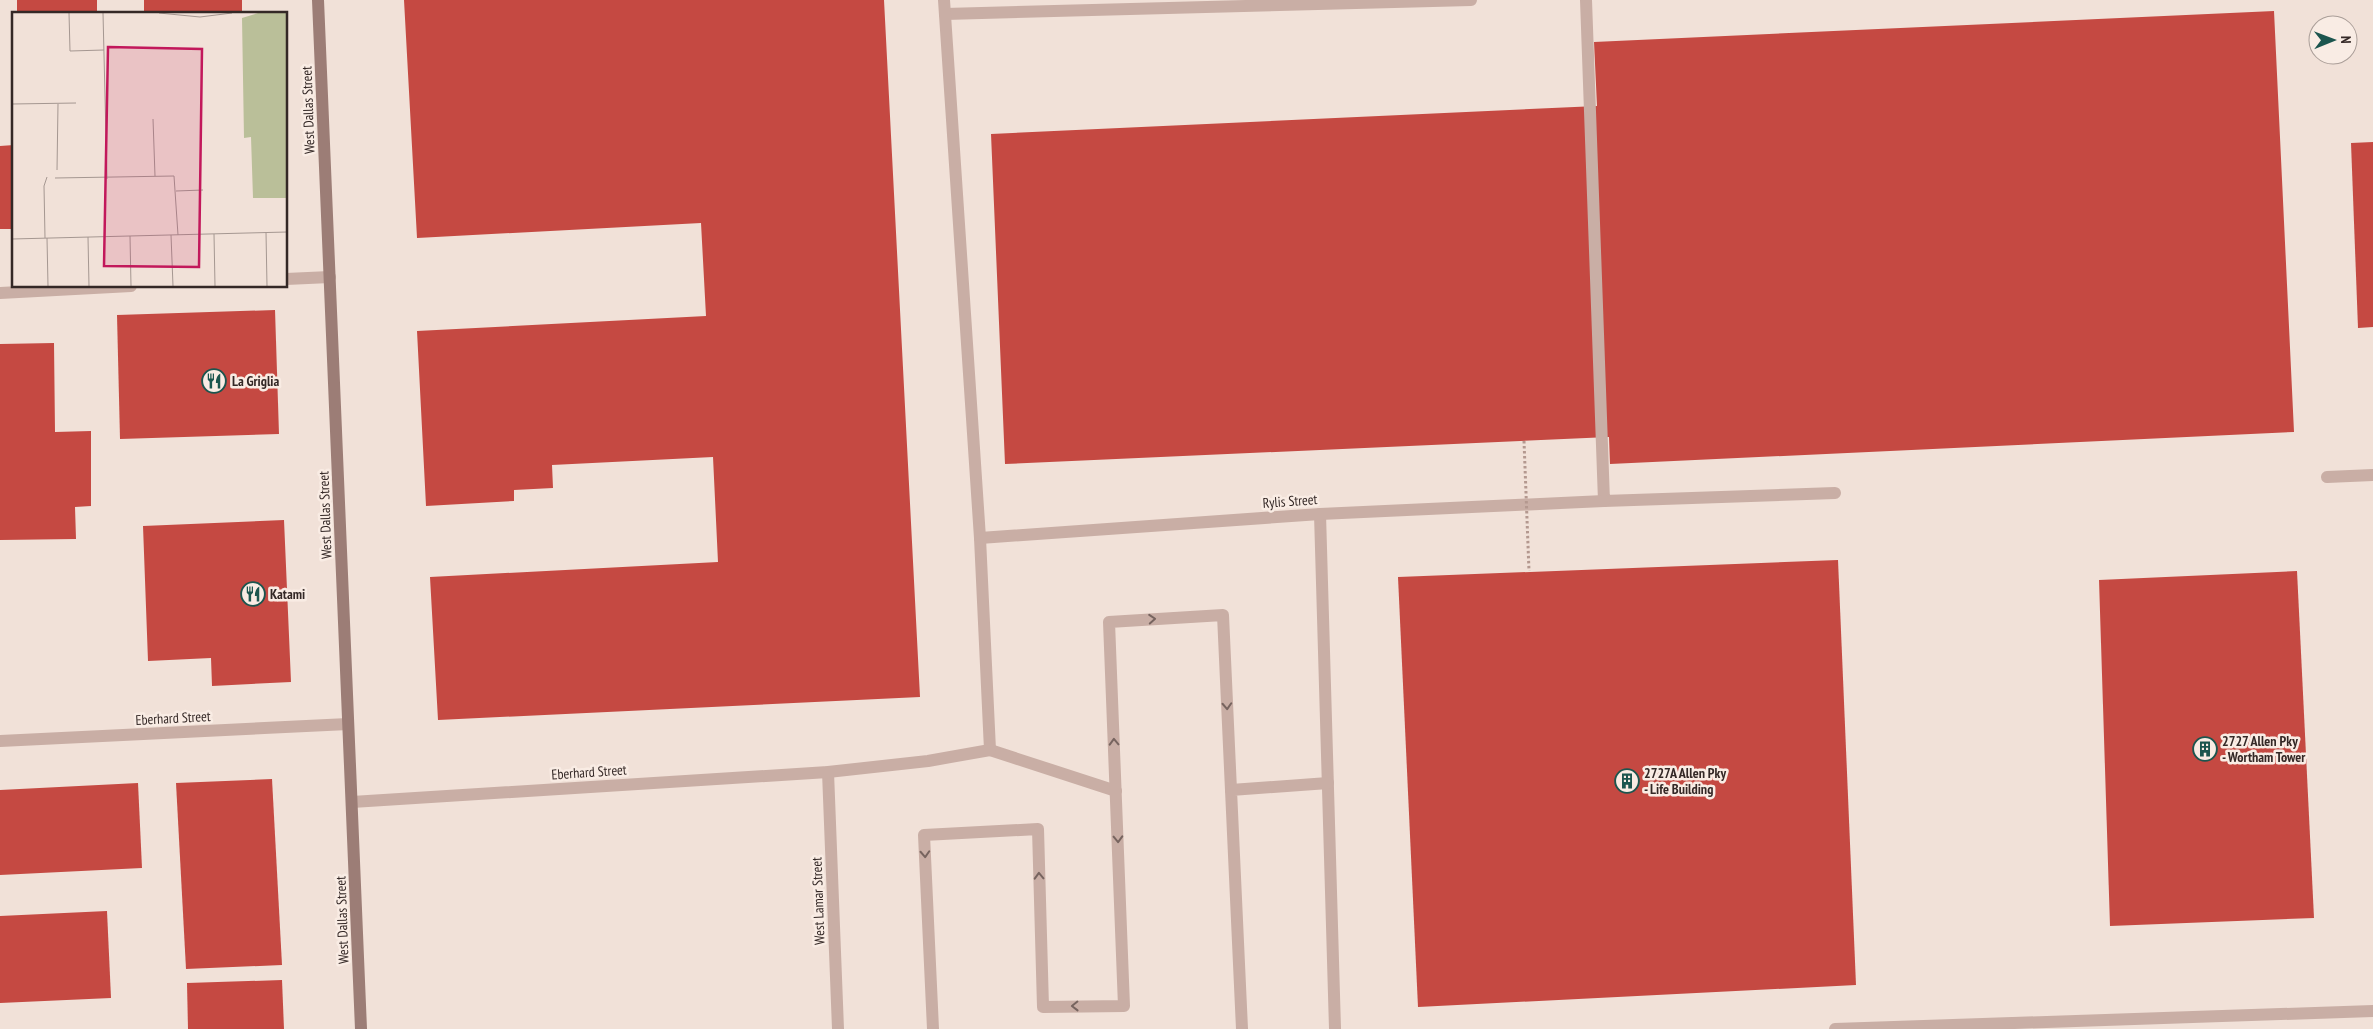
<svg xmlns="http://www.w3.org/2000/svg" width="2373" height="1029" font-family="'PT Sans Narrow',sans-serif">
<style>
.building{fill:#c54942}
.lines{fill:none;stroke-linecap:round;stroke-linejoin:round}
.lane{stroke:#c9aea5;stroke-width:12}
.street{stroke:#c9aea5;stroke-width:12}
.secondary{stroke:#9c7d76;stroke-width:12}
.path-bridge{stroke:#b4988f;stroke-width:3;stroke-dasharray:2.5 2.5;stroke-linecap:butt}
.oneway{stroke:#77645f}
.labels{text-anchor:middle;stroke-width:5;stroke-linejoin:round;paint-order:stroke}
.street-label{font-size:14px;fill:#342826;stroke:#f9ece4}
.poi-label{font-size:14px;font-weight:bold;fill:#342826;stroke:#f9ece4;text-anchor:start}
.inset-road{fill:none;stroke:#a59791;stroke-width:1}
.view{fill:#c2185b;fill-opacity:0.15;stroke:#c2185b;stroke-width:2.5}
.inset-edge{fill:none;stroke:#342826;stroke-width:2.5}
</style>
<rect width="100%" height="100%" fill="#f1e1d8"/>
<g class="building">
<rect x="17" y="0" width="80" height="14"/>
<rect x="144" y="0" width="98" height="14"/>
<polygon points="404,0 884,0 920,697 438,720 430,577 718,562 713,457 552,465 553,488 514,490 514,501 426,506 417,331 706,316 701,223 417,238"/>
<polygon points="2274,11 2294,432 1610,464 1609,437 1005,464 991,134 1597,106 1594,42"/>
<polygon points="2373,142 2373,327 2358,328 2351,143"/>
<polygon points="14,145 14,229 0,229 0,146"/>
<polygon points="275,310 279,434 120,439 117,315"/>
<polygon points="54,343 55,432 91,431 91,506 75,507 76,539 0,540 0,344"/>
<polygon points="284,520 291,682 212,686 211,658 148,661 143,526"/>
<polygon points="1838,560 1856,985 1418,1007 1398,577"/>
<polygon points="2297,571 2314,918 2110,926 2099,580"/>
<polygon points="272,779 282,965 186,969 176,783"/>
<polygon points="138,783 142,868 0,875 0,790"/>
<polygon points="107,911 111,998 0,1003 0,916"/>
<polygon points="282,980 284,1029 188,1029 187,983"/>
</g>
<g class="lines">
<g class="lane">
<polyline points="1586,0 1604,501 1835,493"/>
<polyline points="2327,477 2373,475"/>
<polyline points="1320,514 1335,1029"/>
<polyline points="990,750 1116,791"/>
<polyline points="933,1029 924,835 1038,829 1043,1007 1124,1006 1109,622 1223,615 1231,790"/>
<polyline points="1242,1029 1231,790 1328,783"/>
<polyline points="1835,1029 2373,1011"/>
</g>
<g class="street">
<polyline points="945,14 1471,0"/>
<polyline points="286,279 330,277"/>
<polyline points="0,293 131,286"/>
<polyline points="980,538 1320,514 1604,501"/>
<polyline points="0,741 348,724"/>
<polyline points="828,772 838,1029"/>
<polyline points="352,802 828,772 928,761 990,750 980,538 944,0"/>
</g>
<polyline class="secondary" points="318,0 361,1029"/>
<polyline class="path-bridge" points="1524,441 1529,571"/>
</g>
<defs><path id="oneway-chevron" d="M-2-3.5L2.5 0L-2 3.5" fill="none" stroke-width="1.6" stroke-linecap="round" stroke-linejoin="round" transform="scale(1.25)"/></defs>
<g class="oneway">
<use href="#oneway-chevron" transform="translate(1152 619) rotate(-4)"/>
<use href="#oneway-chevron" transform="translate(1227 706) rotate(87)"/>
<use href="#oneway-chevron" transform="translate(1114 742) rotate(-92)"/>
<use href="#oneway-chevron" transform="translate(1118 839) rotate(88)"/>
<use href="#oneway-chevron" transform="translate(925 854) rotate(87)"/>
<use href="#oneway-chevron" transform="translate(1039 876) rotate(-92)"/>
<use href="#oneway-chevron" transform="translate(1075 1006) rotate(179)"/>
</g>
<defs>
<g id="restaurant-ring" transform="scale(1.25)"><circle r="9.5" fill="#f9ece4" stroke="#1c554e" stroke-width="1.5"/><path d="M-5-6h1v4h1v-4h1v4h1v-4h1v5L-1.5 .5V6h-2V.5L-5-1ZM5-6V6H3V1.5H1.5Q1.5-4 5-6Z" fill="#1c554e"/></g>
<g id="building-ring" transform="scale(1.25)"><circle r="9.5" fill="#f9ece4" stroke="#1c554e" stroke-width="1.5"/><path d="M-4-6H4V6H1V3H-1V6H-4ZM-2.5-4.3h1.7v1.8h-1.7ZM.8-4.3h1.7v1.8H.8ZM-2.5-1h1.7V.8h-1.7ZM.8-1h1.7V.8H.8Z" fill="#1c554e"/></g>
</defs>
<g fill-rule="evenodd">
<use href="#restaurant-ring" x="214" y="381"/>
<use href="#restaurant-ring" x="253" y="594"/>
<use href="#building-ring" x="2205" y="749"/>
<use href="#building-ring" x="1627" y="781"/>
</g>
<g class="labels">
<g class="street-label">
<text transform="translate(308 110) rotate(-92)" y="5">West Dallas Street</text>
<text transform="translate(1290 501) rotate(-4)" y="5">Rylis Street</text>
<text transform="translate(325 515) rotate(-92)" y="5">West Dallas Street</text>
<text transform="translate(173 718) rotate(-3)" y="5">Eberhard Street</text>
<text transform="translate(589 772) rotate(-4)" y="5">Eberhard Street</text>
<text transform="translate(818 901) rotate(-92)" y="5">West Lamar Street</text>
<text transform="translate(342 920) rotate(-92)" y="5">West Dallas Street</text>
</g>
<g class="poi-label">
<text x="232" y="386">La Griglia</text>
<text x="270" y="599">Katami</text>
<text x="2222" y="746">2727 Allen Pky<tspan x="2222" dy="16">- Wortham Tower</tspan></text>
<text x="1644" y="778">2727A Allen Pky<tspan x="1644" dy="16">- Life Building</tspan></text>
</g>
</g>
<g transform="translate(12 12)">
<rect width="275" height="275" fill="#f1e1d8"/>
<path d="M246,1H275V186H241L239,125L232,126L230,6Z" fill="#babf99"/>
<path class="inset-road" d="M57,1L58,39L92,38M91,1L95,167M147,1L188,5L220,1M0,92L64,91M141,107L143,164M45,158L46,92M43,166L162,164L166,223M164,179L191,178M254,220L255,274M202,222L203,274M159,223L161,274M118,224L119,274M76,225L77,274M33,226L32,174L35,165M35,226L36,274M0,227L275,220"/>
<path class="view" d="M96,35L190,37L187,255L92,254Z"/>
<rect width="275" height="275" class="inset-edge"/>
</g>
<g transform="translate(2333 40) rotate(89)"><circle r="24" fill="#f9ece4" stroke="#aa9e98"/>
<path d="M0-4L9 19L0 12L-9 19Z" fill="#1c554e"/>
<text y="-8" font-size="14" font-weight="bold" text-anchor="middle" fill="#342826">N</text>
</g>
</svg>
